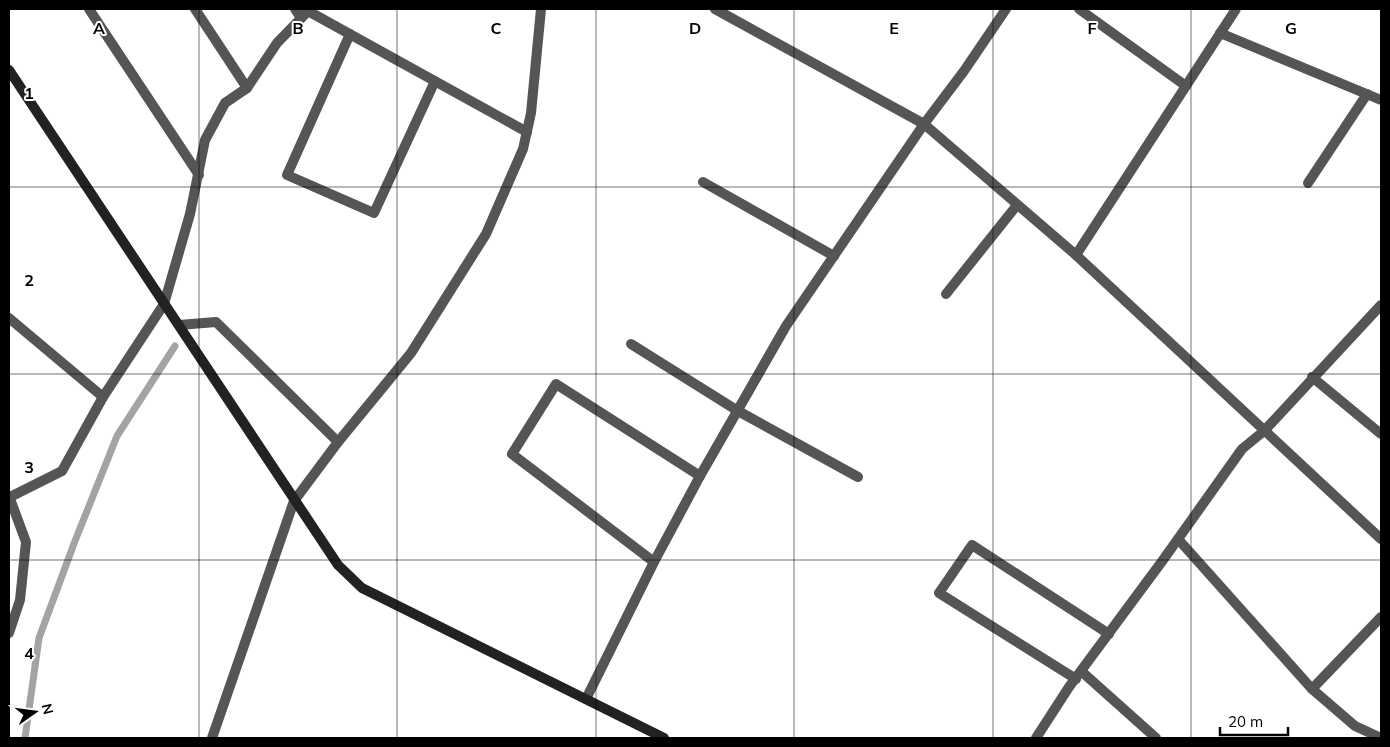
<svg xmlns="http://www.w3.org/2000/svg" width="1390" height="747" font-family="Mulish,sans-serif">
<style>
.lines{fill:none;stroke-linecap:round;stroke-linejoin:round}
.stream{stroke:#a3a3a3;stroke-width:7}
.lane{stroke:#555;stroke-width:10}
.street{stroke:#555;stroke-width:10}
.secondary{stroke:#222;stroke-width:10}
.grid{fill:none;stroke:#000;stroke-width:1;stroke-opacity:0.55}
.grid-label{font-size:16px;text-anchor:middle;font-weight:bold;fill:#000;stroke:#fff;stroke-width:4;stroke-linejoin:round;paint-order:stroke}
</style>
<rect width="100%" height="100%" fill="#fff"/>
<g class="lines">
<polyline class="stream" points="25,738 39,638 75,541 117,436 175,346"/>
<polyline class="lane" points="1081,671 1156,738"/>
<g class="street">
<polyline points="89,9 199,175"/>
<polyline points="195,9 247,88"/>
<polyline points="295,9 301,18"/>
<polyline points="715,9 924,124 1076,255"/>
<polyline points="1079,9 1186,86"/>
<polyline points="1236,9 1076,255 1381,539"/>
<polyline points="308,11 527,132"/>
<polyline points="1220,33 1381,100"/>
<polyline points="350,34 287,175 374,213 435,81"/>
<polyline points="703,182 834,256"/>
<polyline points="1308,183 1367,94"/>
<polyline points="946,294 1017,205"/>
<polyline points="9,318 103,397"/>
<polyline points="179,325 216,322 338,442"/>
<polyline points="631,344 738,411 858,477"/>
<polyline points="1312,377 1381,434"/>
<polyline points="9,496 26,542 20,600 9,633"/>
<polyline points="10,497 62,471 103,397 164,304 190,214 205,140 225,103 247,88 277,43 310,9"/>
<polyline points="1178,539 1312,689 1355,726 1381,738"/>
<polyline points="654,562 512,454 556,384 700,476"/>
<polyline points="1076,679 939,593 972,545 1109,634"/>
<polyline points="1312,689 1381,617"/>
<polyline points="586,699 654,562 700,476 786,326 924,124 964,71 1006,9"/>
<polyline points="212,738 294,501 338,442 411,353 486,234 523,149 531,113 541,9"/>
<polyline points="1036,738 1069,687 1163,560 1242,449 1264,431 1381,305"/>
</g>
<polyline class="secondary" points="9,70 338,565 362,588 664,738"/>
</g>
<path class="grid" d="M199,9V738M397,9V738M596,9V738M794,9V738M993,9V738M1191,9V738M9,187H1381M9,374H1381M9,560H1381"/>
<g class="grid-label">
<text x="99" y="34">A</text>
<text x="298" y="34">B</text>
<text x="496" y="34">C</text>
<text x="695" y="34">D</text>
<text x="894" y="34">E</text>
<text x="1092" y="34">F</text>
<text x="1291" y="34">G</text>
<text x="29" y="99">1</text>
<text x="29" y="286">2</text>
<text x="29" y="473">3</text>
<text x="29" y="659">4</text>
</g>
<rect width="1390" height="747" fill="none" stroke="#000000" stroke-width="20"/>
<g transform="translate(35 712) rotate(76)" stroke="#ffffff" stroke-width="4" paint-order="stroke">
<path d="M0-4L9 19L0 12L-9 19Z" fill="#000000"/>
<text y="-8" font-size="14" font-weight="bold" text-anchor="middle" fill="#000000">N</text>
</g>
<path d="M1220 727v8h68v-8" fill="none" stroke="#000000" stroke-width="2.5"/>
<text x="1228" y="727" font-size="15" fill="#000000" stroke="#ffffff" stroke-width="4" paint-order="stroke">20 m</text>
</svg>
